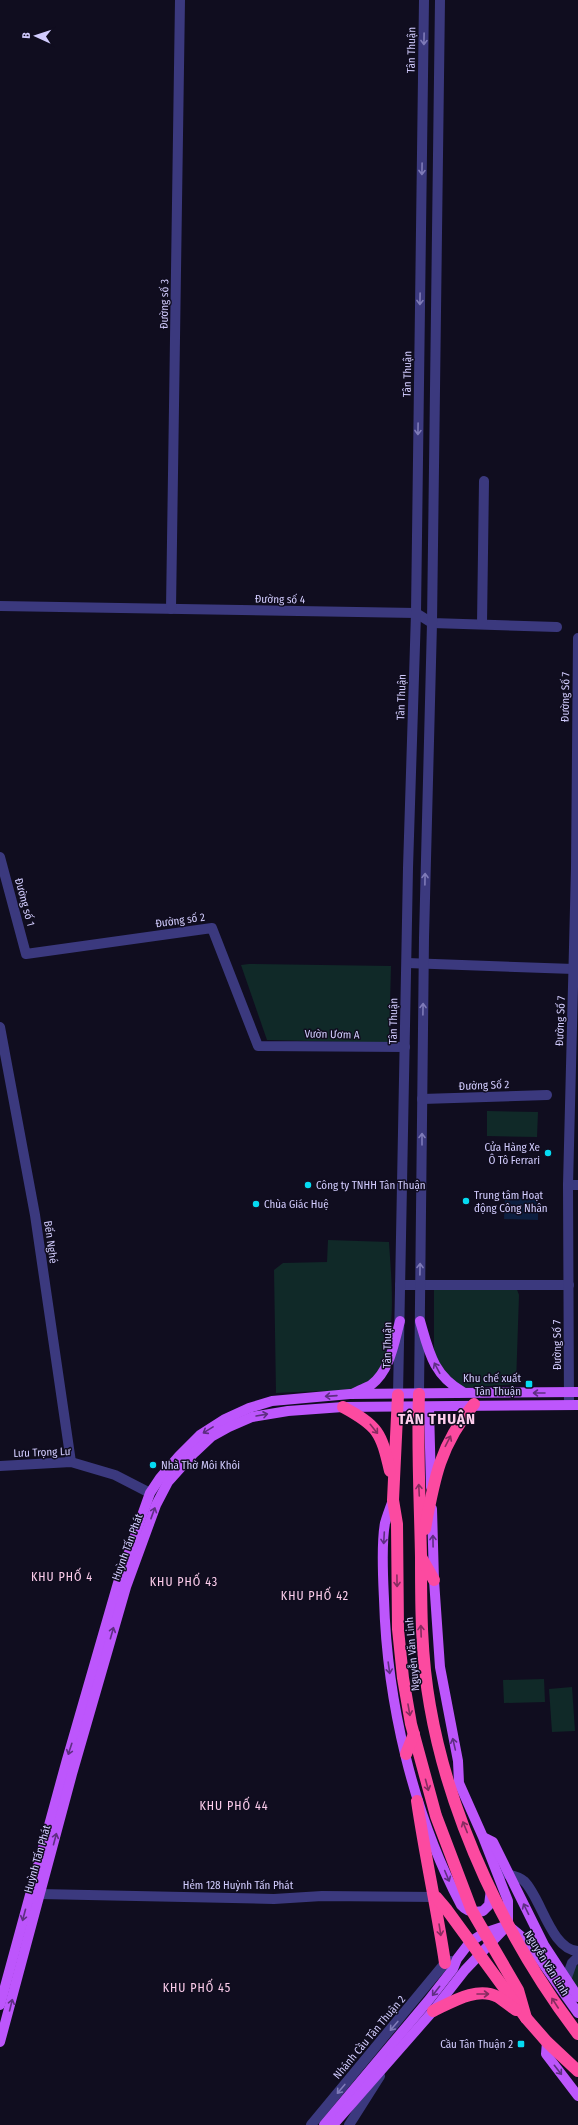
<svg xmlns="http://www.w3.org/2000/svg" width="578" height="2125" font-family="'Fira Sans Condensed',sans-serif">
<style>
.green{fill:#102928}
.water{fill:#0c1f40}
.lines{fill:none;stroke-linecap:round;stroke-linejoin:round}
.minor{stroke:#3b397e;stroke-width:10}
.major{stroke:#bd56fc;stroke-width:10}
.highway{stroke:#fc4aa0;stroke-width:12}
.oneway{stroke:#7f7bb8}
.oneway2{stroke:#5e2e82}
.oneway3{stroke:#862c60}
.poi-dot{fill:#05dbf2;stroke:#100d1f;stroke-width:1.5}
.labels{text-anchor:middle;stroke-width:3;stroke-linejoin:round;paint-order:stroke}
.street-label{font-size:11px;fill:#d2ccfe;stroke:#100d1f}
.poi-label{font-size:11px;fill:#d2ccfe;stroke:#100d1f;text-anchor:start}
.neighbourhood-label{font-size:12px;letter-spacing:1px;fill:#feceed;stroke:#100d1f}
.district-label{font-size:15px;font-weight:bold;letter-spacing:1px;fill:#feceed;stroke:#100d1f}
</style>
<rect width="100%" height="100%" fill="#100d1f"/>
<g class="green">
<polygon points="249,964 391,966 389,1043 267,1040 241,965"/>
<polygon points="487,1111 538,1112 537,1137 487,1136"/>
<path d="M328,1240L389,1242C391,1279 403,1371 358,1389C351,1391 341,1390 334,1391C315,1391 295,1392 276,1393L274,1270L283,1263L327,1262Z"/>
<polygon points="516,1287 519,1295 516,1384 461,1388 440,1371 434,1349 434,1288"/>
<polygon points="544,1679 545,1702 504,1703 503,1680"/>
<polygon points="572,1687 575,1731 552,1732 549,1689"/>
<polygon points="578,1965 578,1989 566,1971"/>
</g>
<polygon class="water" points="505,1198 538,1198 538,1220 504,1219"/>
<g class="lines">
<g class="minor">
<polyline points="0,606 416,613 432,623 557,627"/>
<polyline points="171,609 180,0"/>
<polyline points="482,624 484,481"/>
<polyline points="0,857 26,954 212,928 258,1046 405,1047"/>
<polyline points="407,963 574,969"/>
<polyline points="0,1027 35,1215 71,1462"/>
<polyline points="422,1099 547,1095"/>
<polyline points="568,1185 578,1185"/>
<polyline points="400,1285 569,1285"/>
<polyline points="419,1394 424,938 432,623 440,0"/>
<polyline points="398,1395 408,868 416,613 424,0"/>
<polyline points="569,1405 568,1185 576,868 578,638"/>
<polyline points="0,1466 71,1462 115,1475 150,1493"/>
<path d="M503,1873C510,1875 519,1876 524,1881C541,1897 551,1950 578,1951"/>
<polyline points="40,1894 274,1899 322,1896 436,1897"/>
<polyline points="566,1980 572,1963 578,1957"/>
<polyline points="311,2125 445,1963 451,1961"/>
<polyline points="349,2125 380,2076"/>
</g>
<g class="major">
<path d="M420,1321C429,1352 433,1375 463,1392"/>
<path d="M354,1393C359,1390 366,1388 371,1385C390,1371 394,1343 400,1321"/>
<polyline points="429,1407 431,1487"/>
<path d="M393,1500C390,1508 387,1516 385,1523C381,1544 383,1578 384,1599C387,1702 413,1814 461,1905C467,1912 474,1913 483,1911L489,1905L491,1889"/>
<polyline points="432,1509 434,1580 440,1667 458,1761 459,1783 483,1837 508,1901 508,1925"/>
<polyline points="485,1838 493,1842 544,1945 578,1997"/>
<polyline points="509,1926 527,1941 578,2013"/>
<polyline points="0,2005 66,1763 118,1583 150,1493 160,1478 179,1456 200,1435 225,1419 249,1408 272,1401 350,1394 578,1392"/>
<polyline points="0,2042 72,1774 126,1587 156,1505 168,1482 194,1453 211,1437 229,1427 252,1417 288,1411 343,1407 578,1405"/>
<polyline points="547,2042 546,2054 578,2096"/>
<polyline points="324,2125 428,2001 453,1969 457,1959 470,1942 484,1933 508,1925"/>
<polyline points="333,2125 433,2011 465,1970 507,1926"/>
</g>
<g class="highway">
<path d="M419,1394C417,1448 420,1502 421,1557C421,1607 421,1656 430,1706C450,1821 508,1942 578,2034"/>
<polyline points="398,1395 393,1500 397,1524 398,1629 403,1678 411,1724 436,1816 472,1911 518,1990 526,2018"/>
<path d="M343,1407C378,1426 381,1432 390,1471"/>
<path d="M425,1529C434,1479 440,1445 474,1404"/>
<polyline points="421,1557 434,1580"/>
<polyline points="406,1754 414,1734"/>
<path d="M417,1801C425,1856 437,1909 445,1963"/>
<polyline points="436,1897 447,1910 526,2018 547,2042 578,2071"/>
<path d="M433,2011C452,2002 477,1986 498,1997C504,2001 510,2006 516,2010"/>
</g>
</g>
<defs><path id="oneway-shaft" d="M-6 0H5M1.5-3L5.5 0L1.5 3" fill="none" stroke-width="1.6" stroke-linecap="round" stroke-linejoin="round"/></defs>
<g class="oneway">
<use href="#oneway-shaft" transform="translate(424 39) rotate(91)"/>
<use href="#oneway-shaft" transform="translate(422 169) rotate(91)"/>
<use href="#oneway-shaft" transform="translate(420 299) rotate(91)"/>
<use href="#oneway-shaft" transform="translate(418 429) rotate(91)"/>
<use href="#oneway-shaft" transform="translate(425 879) rotate(-89)"/>
<use href="#oneway-shaft" transform="translate(423 1009) rotate(-89)"/>
<use href="#oneway-shaft" transform="translate(422 1139) rotate(-90)"/>
<use href="#oneway-shaft" transform="translate(420 1269) rotate(-89)"/>
<use href="#oneway-shaft" transform="translate(394 2026) rotate(130)"/>
<use href="#oneway-shaft" transform="translate(341 2089) rotate(130)"/>
</g>
<g class="oneway2">
<use href="#oneway-shaft" transform="translate(437 1368) rotate(-118)"/>
<use href="#oneway-shaft" transform="translate(539 1393) rotate(180)"/>
<use href="#oneway-shaft" transform="translate(331 1396) rotate(176)"/>
<use href="#oneway-shaft" transform="translate(262 1415) rotate(-10)"/>
<use href="#oneway-shaft" transform="translate(208 1430) rotate(148)"/>
<use href="#oneway-shaft" transform="translate(153 1513) rotate(-70)"/>
<use href="#oneway-shaft" transform="translate(384 1538) rotate(93)"/>
<use href="#oneway-shaft" transform="translate(433 1541) rotate(-91)"/>
<use href="#oneway-shaft" transform="translate(112 1633) rotate(-74)"/>
<use href="#oneway-shaft" transform="translate(389 1668) rotate(82)"/>
<use href="#oneway-shaft" transform="translate(454 1744) rotate(-103)"/>
<use href="#oneway-shaft" transform="translate(70 1749) rotate(108)"/>
<use href="#oneway-shaft" transform="translate(55 1839) rotate(-75)"/>
<use href="#oneway-shaft" transform="translate(447 1876) rotate(67)"/>
<use href="#oneway-shaft" transform="translate(526 1909) rotate(-116)"/>
<use href="#oneway-shaft" transform="translate(24 1915) rotate(105)"/>
<use href="#oneway-shaft" transform="translate(436 1991) rotate(128)"/>
<use href="#oneway-shaft" transform="translate(11 2005) rotate(-76)"/>
<use href="#oneway-shaft" transform="translate(558 2070) rotate(52)"/>
</g>
<g class="oneway3">
<use href="#oneway-shaft" transform="translate(374 1429) rotate(51)"/>
<use href="#oneway-shaft" transform="translate(448 1441) rotate(-63)"/>
<use href="#oneway-shaft" transform="translate(419 1490) rotate(-93)"/>
<use href="#oneway-shaft" transform="translate(397 1581) rotate(89)"/>
<use href="#oneway-shaft" transform="translate(421 1631) rotate(-92)"/>
<use href="#oneway-shaft" transform="translate(409 1710) rotate(80)"/>
<use href="#oneway-shaft" transform="translate(427 1785) rotate(75)"/>
<use href="#oneway-shaft" transform="translate(465 1827) rotate(-112)"/>
<use href="#oneway-shaft" transform="translate(440 1930) rotate(81)"/>
<use href="#oneway-shaft" transform="translate(483 1994)"/>
<use href="#oneway-shaft" transform="translate(555 2003) rotate(-123)"/>
</g>
<g class="poi-dot">
<circle cx="548" cy="1153" r="4"/>
<circle cx="308" cy="1185" r="4"/>
<circle cx="466" cy="1201" r="4"/>
<circle cx="256" cy="1204" r="4"/>
<rect x="525" y="1380" width="8" height="8" rx="2"/>
<circle cx="153" cy="1465" r="4"/>
<rect x="517" y="2040" width="8" height="8" rx="2"/>
</g>
<g class="labels">
<g class="street-label">
<text transform="translate(411 50) rotate(-89)" y="4">Tân Thuận</text>
<text transform="translate(164 304) rotate(-89)" y="4">Đường số 3</text>
<text transform="translate(407 374) rotate(-89)" y="4">Tân Thuận</text>
<text transform="translate(280 599) rotate(1)" y="4">Đường số 4</text>
<text transform="translate(401 697) rotate(-88)" y="4">Tân Thuận</text>
<text transform="translate(565 697) rotate(-89)" y="4">Đường Số 7</text>
<text transform="translate(25 902) rotate(75)" y="4">Đường số 1</text>
<text transform="translate(180 920) rotate(-8)" y="4">Đường số 2</text>
<text transform="translate(393 1021) rotate(-89)" y="4">Tân Thuận</text>
<text transform="translate(560 1021) rotate(-88)" y="4">Đường Số 7</text>
<text transform="translate(332 1034) rotate(1)" y="4">Vườn Ươm A</text>
<text transform="translate(484 1085) rotate(-2)" y="4">Đường Số 2</text>
<text transform="translate(51 1242) rotate(82)" y="4">Bến Nghé</text>
<text transform="translate(387 1345) rotate(-89)" y="4">Tân Thuận</text>
<text transform="translate(557 1345) rotate(-90)" y="4">Đường Số 7</text>
<text transform="translate(42 1452) rotate(-2)" y="4">Lưu Trọng Lư</text>
<text transform="translate(127 1547) rotate(-70)" y="4">Huỳnh Tấn Phát</text>
<text transform="translate(412 1654) rotate(-95)" y="4">Nguyễn Văn Linh</text>
<text transform="translate(37 1859) rotate(-74)" y="4">Huỳnh Tấn Phát</text>
<text x="238" y="1889">Hẻm 128 Huỳnh Tấn Phát</text>
<text transform="translate(547 1963) rotate(58)" y="4">Nguyễn Văn Linh</text>
<text transform="translate(369 2037) rotate(-50)" y="4">Nhánh Cầu Tân Thuận 2</text>
</g>
<g class="poi-label">
<text x="540" y="1151" text-anchor="end">Cửa Hàng Xe<tspan x="540" dy="13">Ô Tô Ferrari</tspan></text>
<text x="316" y="1189">Công ty TNHH Tân Thuận</text>
<text x="474" y="1199">Trung tâm Hoạt<tspan x="474" dy="13">động Công Nhân</tspan></text>
<text x="264" y="1208">Chùa Giác Huệ</text>
<text x="521" y="1382" text-anchor="end">Khu chế xuất<tspan x="521" dy="13">Tân Thuận</tspan></text>
<text x="161" y="1469">Nhà Thờ Môi Khôi</text>
<text x="513" y="2048" text-anchor="end">Cầu Tân Thuận 2</text>
</g>
<g class="neighbourhood-label">
<text x="62" y="1581">KHU PHỐ 4</text>
<text x="184" y="1586">KHU PHỐ 43</text>
<text x="315" y="1600">KHU PHỐ 42</text>
<text x="234" y="1810">KHU PHỐ 44</text>
<text x="197" y="1992">KHU PHỐ 45</text>
</g>
<g class="district-label">
<text x="437" y="1424">TÂN THUẬN</text>
</g>
</g>
<g transform="translate(36 36) rotate(273)" stroke="#100d1f" stroke-width="3" paint-order="stroke">
<path d="M0-3L7 15L0 10L-7 15Z" fill="#d2ccfe"/>
<text y="-6" font-size="11" font-weight="bold" text-anchor="middle" fill="#d2ccfe">B</text>
</g>
</svg>
